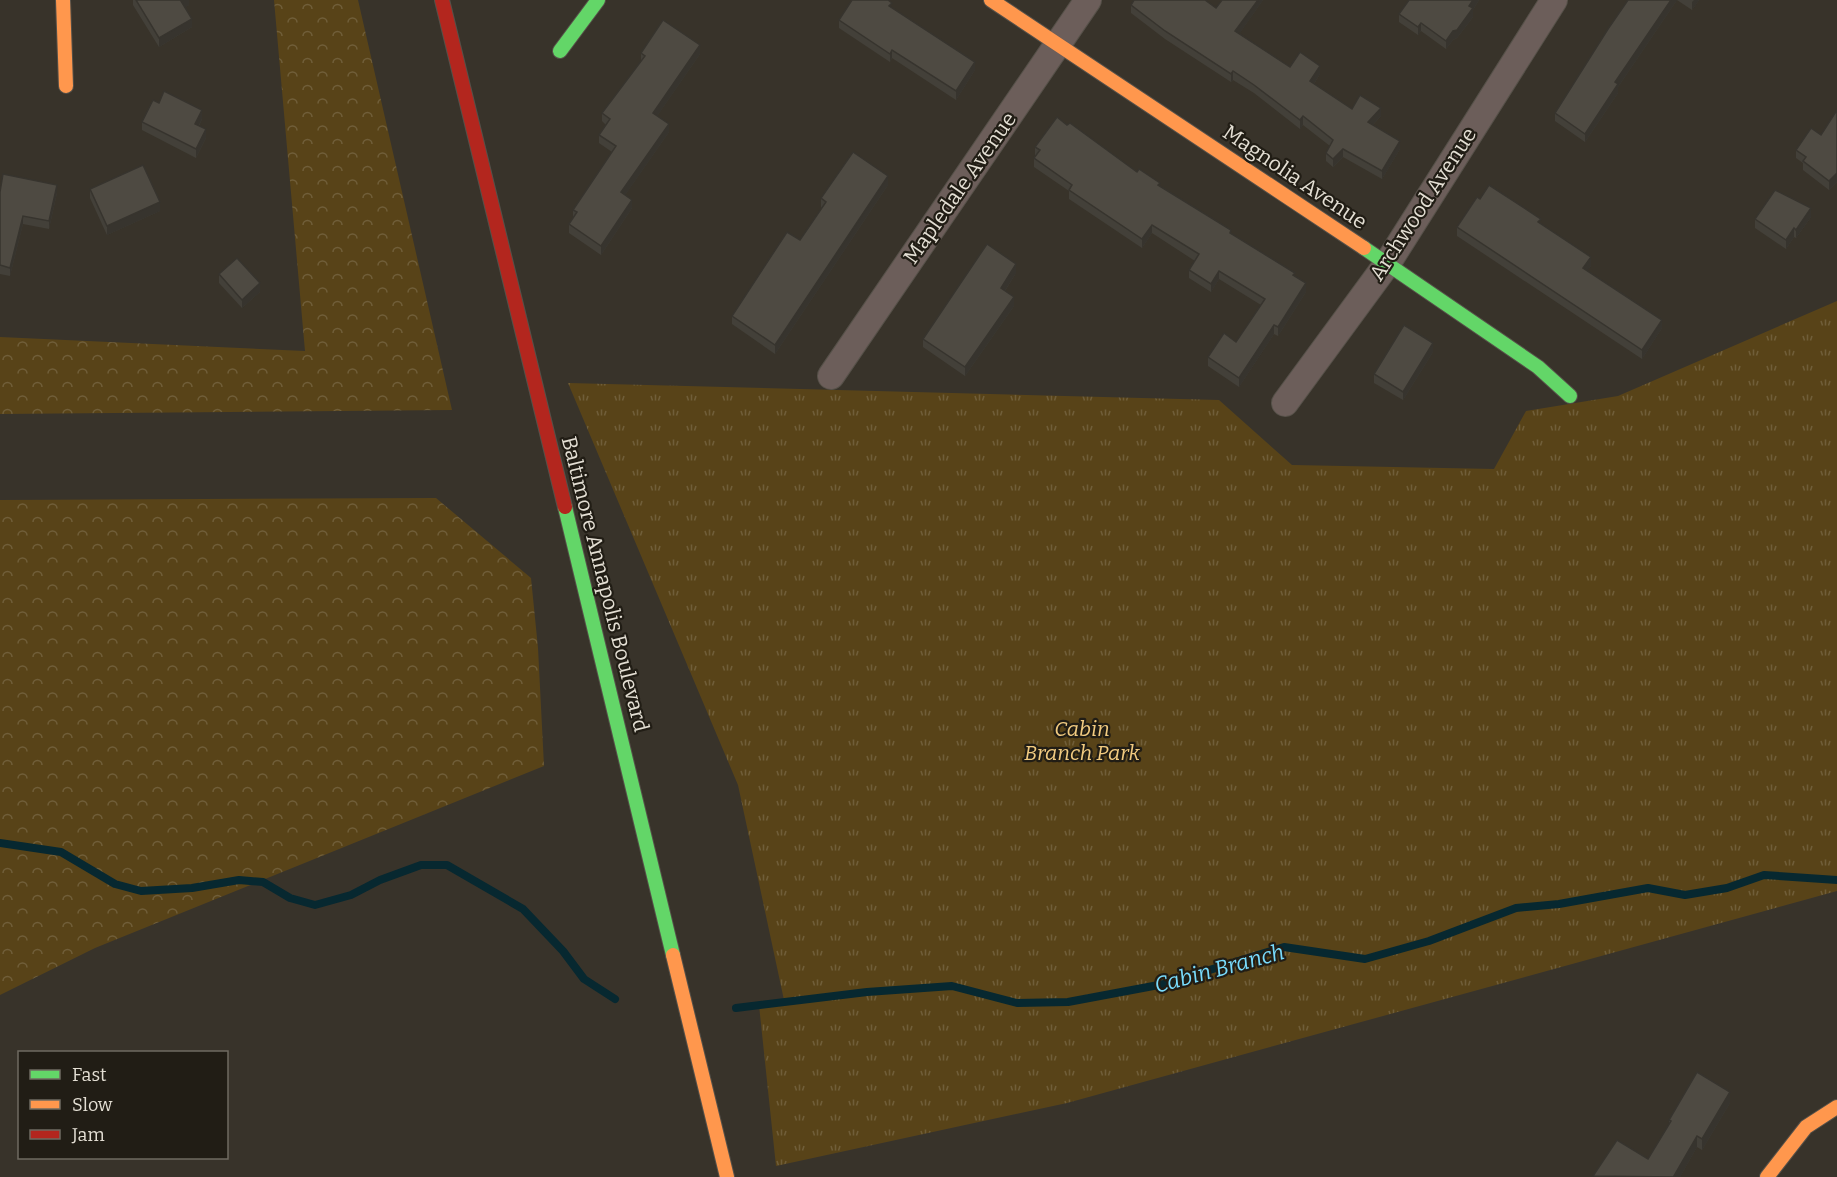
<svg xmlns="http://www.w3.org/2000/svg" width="1837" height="1177" font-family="Bitter,serif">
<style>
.forest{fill:url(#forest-crowns)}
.park{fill:url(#park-tufts)}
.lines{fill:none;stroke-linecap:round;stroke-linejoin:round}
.stream{stroke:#072830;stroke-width:8}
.street-casing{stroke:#565149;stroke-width:28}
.fast-casing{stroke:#565149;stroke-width:16}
.slow-casing{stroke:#565149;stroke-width:16}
.jam-casing{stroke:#565149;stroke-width:16}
.street{stroke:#6c5e5a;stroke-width:26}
.fast{stroke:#63d668;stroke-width:14}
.slow{stroke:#ff974d;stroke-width:14}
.jam{stroke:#b3261e;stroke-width:14}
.wall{fill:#434039}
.shaded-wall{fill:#37342e}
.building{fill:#4e4a42;stroke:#37342e;stroke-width:1.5}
.labels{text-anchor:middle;stroke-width:4.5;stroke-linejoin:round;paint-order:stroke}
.street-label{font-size:21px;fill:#e4dfd4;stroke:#211d15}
.park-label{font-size:21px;font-style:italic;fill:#f2cb80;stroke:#211d15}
.water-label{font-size:22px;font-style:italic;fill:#78dbfc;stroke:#211d15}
</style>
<defs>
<pattern id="forest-crowns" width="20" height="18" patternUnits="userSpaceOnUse" patternTransform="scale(1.5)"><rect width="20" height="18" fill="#584318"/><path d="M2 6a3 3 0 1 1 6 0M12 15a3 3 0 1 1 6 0" fill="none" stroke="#705e39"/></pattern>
<pattern id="park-tufts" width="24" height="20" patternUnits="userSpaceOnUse" patternTransform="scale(1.5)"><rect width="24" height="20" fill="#584318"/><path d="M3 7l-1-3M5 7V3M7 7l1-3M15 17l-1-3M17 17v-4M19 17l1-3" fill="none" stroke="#705e39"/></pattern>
</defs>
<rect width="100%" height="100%" fill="#38332a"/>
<g class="forest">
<polygon points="274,0 358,0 452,410 0,414 0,337 305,351"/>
<polygon points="436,498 531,578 538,648 544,766 95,948 0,995 0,500"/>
</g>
<polygon class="park" points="1837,301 1837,891 1067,1103 776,1166 759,1005 784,1000 738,785 568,383 1219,400 1292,465 1494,469 1526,411 1618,396"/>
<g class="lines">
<g class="stream">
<polyline points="0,843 61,852 115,884 141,891 192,888 239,880 263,882 290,898 315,905 351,895 380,880 421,865 447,865 523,909 563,951 584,979 615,999"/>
<polyline points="736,1008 867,992 952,986 1017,1003 1068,1002 1164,984 1284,947 1365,959 1429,941 1516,908 1559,904 1648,888 1685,895 1727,888 1764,875 1837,880"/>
</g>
<g class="street-casing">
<g id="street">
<polyline points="831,376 1088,0"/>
<polyline points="1285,403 1387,264 1554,0"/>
</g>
</g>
<g class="fast-casing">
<g id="fast">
<polyline points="560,51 598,0"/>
<polyline points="1364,248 1538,367 1570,396"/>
<polyline points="565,507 673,955"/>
</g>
</g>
<g class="slow-casing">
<g id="slow">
<polyline points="63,0 66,86"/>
<polyline points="991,0 1364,248"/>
<polyline points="673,955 727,1177"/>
<polyline points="1767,1177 1806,1127 1837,1107"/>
</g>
</g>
<g class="jam-casing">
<polyline id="jam" points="442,0 565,507"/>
</g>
<use href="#street" class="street"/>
<use href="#fast" class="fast"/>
<use href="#slow" class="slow"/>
<use href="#jam" class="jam"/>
</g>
<g class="wall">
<polygon points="133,0 189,0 189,5 185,7 192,27 159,47 133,5"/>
<polygon points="1222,0 1263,0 1239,34 1290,67 1320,74 1314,84 1352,109 1381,116 1373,125 1400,149 1382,179 1343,157 1333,167 1326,161 1326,153 1330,146 1303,125 1300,129 1254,93 1233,80 1231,82 1165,39 1131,13 1131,5 1216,8"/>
<polygon points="1409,0 1479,0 1473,10 1473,17 1457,38 1453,40 1446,49 1421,31 1418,35 1399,22 1399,14"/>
<polygon points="1677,0 1699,0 1692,10"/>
<polygon points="1677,0 1618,87 1618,93 1585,142 1555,121 1555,113"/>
<polygon points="892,8 975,70 956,100 892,58 890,62 839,28 839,20"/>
<polygon points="641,53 700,54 657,116 669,132 625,195 632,208 601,255 569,233 569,224 573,218 573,210 612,152 599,143 599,135 606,125 602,121 602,113 641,62"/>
<polygon points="159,103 202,119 199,126 206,138 196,158 142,130 142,122"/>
<polygon points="1837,110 1837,182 1829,190 1803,170 1803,163 1796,158 1796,150 1821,135"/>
<polygon points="1067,125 1295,276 1306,292 1278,336 1274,334 1239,387 1208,366 1208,357 1236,342 1261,305 1219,279 1211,292 1189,278 1189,270 1195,261 1152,233 1142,248 1069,199 1069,191 1034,167 1034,158 1035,156 1035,147"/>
<polygon points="888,185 775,354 732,324 732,316 800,240 822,208 821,207 821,198"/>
<polygon points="90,189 160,211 107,235 90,198"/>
<polygon points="0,192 57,193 49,229 23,224 10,276 0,274"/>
<polygon points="1480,199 1541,224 1591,266 1587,271 1662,328 1642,359 1457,236 1457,227"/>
<polygon points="1811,217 1796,238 1794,237 1786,249 1755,228 1755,219"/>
<polygon points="1016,273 1005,291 1014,306 965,376 923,347 923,339"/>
<polygon points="219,274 260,292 242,308 219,283"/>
<polygon points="1433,352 1403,400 1374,383 1374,374"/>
<polygon points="1730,1103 1702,1150 1697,1147 1680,1177 1593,1177 1648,1159 1669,1125 1669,1120"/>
</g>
<g class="shaded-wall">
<polygon points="183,0 189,0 189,5 181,10 181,1"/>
<polygon points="1258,0 1263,0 1235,40 1235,31"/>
<polygon points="1473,0 1479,0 1473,10 1473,17 1457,38 1453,40 1446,49 1446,41"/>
<polygon points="1671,0 1677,0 1618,87 1618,93 1585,142 1585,134 1615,82"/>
<polygon points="1694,0 1699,0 1692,10 1692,2"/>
<polygon points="192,19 192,27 159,47 159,38"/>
<polygon points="1421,23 1421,31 1418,35 1418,27"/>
<polygon points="700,45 700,54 653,122 653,113"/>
<polygon points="892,50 892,58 890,62 890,54"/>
<polygon points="975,62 975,70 956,100 956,91"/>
<polygon points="1320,66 1320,74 1310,90 1310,81"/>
<polygon points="1233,71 1233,80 1231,82 1231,74"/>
<polygon points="1381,108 1381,116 1368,130 1368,122"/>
<polygon points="202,110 202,119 195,133 195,124"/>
<polygon points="1303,116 1303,125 1300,129 1300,120"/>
<polygon points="669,124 669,132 621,201 621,192"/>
<polygon points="206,129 206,138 196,158 196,149"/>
<polygon points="1400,141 1400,149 1382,179 1382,171"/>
<polygon points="1343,149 1343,157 1333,167 1333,159"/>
<polygon points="1837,173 1837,182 1829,190 1829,181"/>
<polygon points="888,176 888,185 775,354 775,345"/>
<polygon points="57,185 57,193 49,229 49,221"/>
<polygon points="632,200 632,208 601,255 601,246"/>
<polygon points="160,202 160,211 107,235 107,226"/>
<polygon points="1811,208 1811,217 1796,238 1796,230"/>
<polygon points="23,216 23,224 10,276 10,268"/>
<polygon points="1152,225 1152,233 1142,248 1142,239"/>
<polygon points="1794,228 1794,237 1786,249 1786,240"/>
<polygon points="1591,257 1591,266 1583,277 1583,268"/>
<polygon points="1016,264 1016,273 1001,297 1001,288"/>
<polygon points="1219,271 1219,279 1211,292 1211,284"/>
<polygon points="260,283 260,292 242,308 242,300"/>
<polygon points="1306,283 1306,292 1278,336 1278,327"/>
<polygon points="1014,297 1014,306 965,376 965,367"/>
<polygon points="1662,320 1662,328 1642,359 1642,350"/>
<polygon points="1274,325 1274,334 1239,387 1239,378"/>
<polygon points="1433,343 1433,352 1403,400 1403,392"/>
<polygon points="1730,1092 1730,1103 1702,1150 1702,1139"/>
<polygon points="1697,1136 1697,1147 1680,1177 1674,1177"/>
</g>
<g class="building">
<polygon points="136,0 183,0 181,1 192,19 159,38"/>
<polygon points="852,0 888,0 892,3 889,6 975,62 956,91 892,50 890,54 839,20"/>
<polygon points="1134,0 1205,0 1216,8 1222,0 1258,0 1235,31 1290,67 1300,52 1320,66 1310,81 1352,109 1360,95 1381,108 1368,122 1400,141 1382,171 1343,149 1333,159 1326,153 1333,140 1303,116 1300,120 1254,85 1233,71 1231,74 1165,31 1131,5"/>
<polygon points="1409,0 1473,0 1469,6 1473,8 1457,30 1453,31 1446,41 1421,23 1418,27 1399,14"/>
<polygon points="1628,0 1671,0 1615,82 1618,84 1585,134 1555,113 1608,29"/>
<polygon points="663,20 700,45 653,113 669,124 621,192 632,200 601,246 569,224 577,212 573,210 616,146 599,135 610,119 602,113 645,56 641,53"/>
<polygon points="164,91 202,110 195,124 206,129 196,149 142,122 153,100 159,103"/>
<polygon points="1837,110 1837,173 1829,181 1803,161 1806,157 1796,150 1811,128 1821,135"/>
<polygon points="1057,117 1067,125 1070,123 1137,172 1139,169 1160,183 1158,185 1231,230 1230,233 1295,273 1293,275 1306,283 1278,327 1274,325 1239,378 1208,357 1224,333 1236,342 1265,299 1219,271 1211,284 1189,270 1199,254 1152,225 1142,239 1069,190 1072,185 1034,158 1040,150 1035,147"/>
<polygon points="853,152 888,176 775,345 732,316 787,232 800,240 826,202 821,198"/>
<polygon points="143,165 160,202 107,226 90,189"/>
<polygon points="3,174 57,185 49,221 23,216 10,268 0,265 0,192"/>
<polygon points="1489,185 1541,219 1538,222 1591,257 1583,268 1662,320 1642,350 1457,227 1477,197 1480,199"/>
<polygon points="1775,190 1811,208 1796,230 1794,228 1786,240 1755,219"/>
<polygon points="987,244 1016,264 1001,288 1014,297 965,367 923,339"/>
<polygon points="237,258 260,283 242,300 219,274"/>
<polygon points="1404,325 1433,343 1403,392 1374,374"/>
<polygon points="1697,1072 1730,1092 1702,1139 1697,1136 1674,1176 1675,1177 1593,1176 1617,1140 1648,1159 1671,1121 1669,1120"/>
</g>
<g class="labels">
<g class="street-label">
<text transform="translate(1295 177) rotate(34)" y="7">Magnolia Avenue</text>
<text transform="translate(960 188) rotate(-55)" y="7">Mapledale Avenue</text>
<text transform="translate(1423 204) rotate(-57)" y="7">Archwood Avenue</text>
<text transform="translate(605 584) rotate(76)" y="7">Baltimore Annapolis Boulevard</text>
</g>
<g class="park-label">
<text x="1082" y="736">Cabin<tspan x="1082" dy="24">Branch Park</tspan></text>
</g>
<g class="water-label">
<text transform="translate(1219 968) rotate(-15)" y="8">Cabin Branch</text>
</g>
</g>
<rect x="18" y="1051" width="210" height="108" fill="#211d15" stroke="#6f6b61" stroke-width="1.5"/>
<rect x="30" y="1070" width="30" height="9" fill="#63d668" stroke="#6f6b61" stroke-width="1.5"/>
<text x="72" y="1081" font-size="18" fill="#e4dfd4">Fast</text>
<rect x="30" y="1100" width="30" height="9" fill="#ff974d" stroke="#6f6b61" stroke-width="1.5"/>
<text x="72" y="1111" font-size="18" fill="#e4dfd4">Slow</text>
<rect x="30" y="1130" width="30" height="9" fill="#b3261e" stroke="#6f6b61" stroke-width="1.5"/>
<text x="72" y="1141" font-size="18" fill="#e4dfd4">Jam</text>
</svg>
